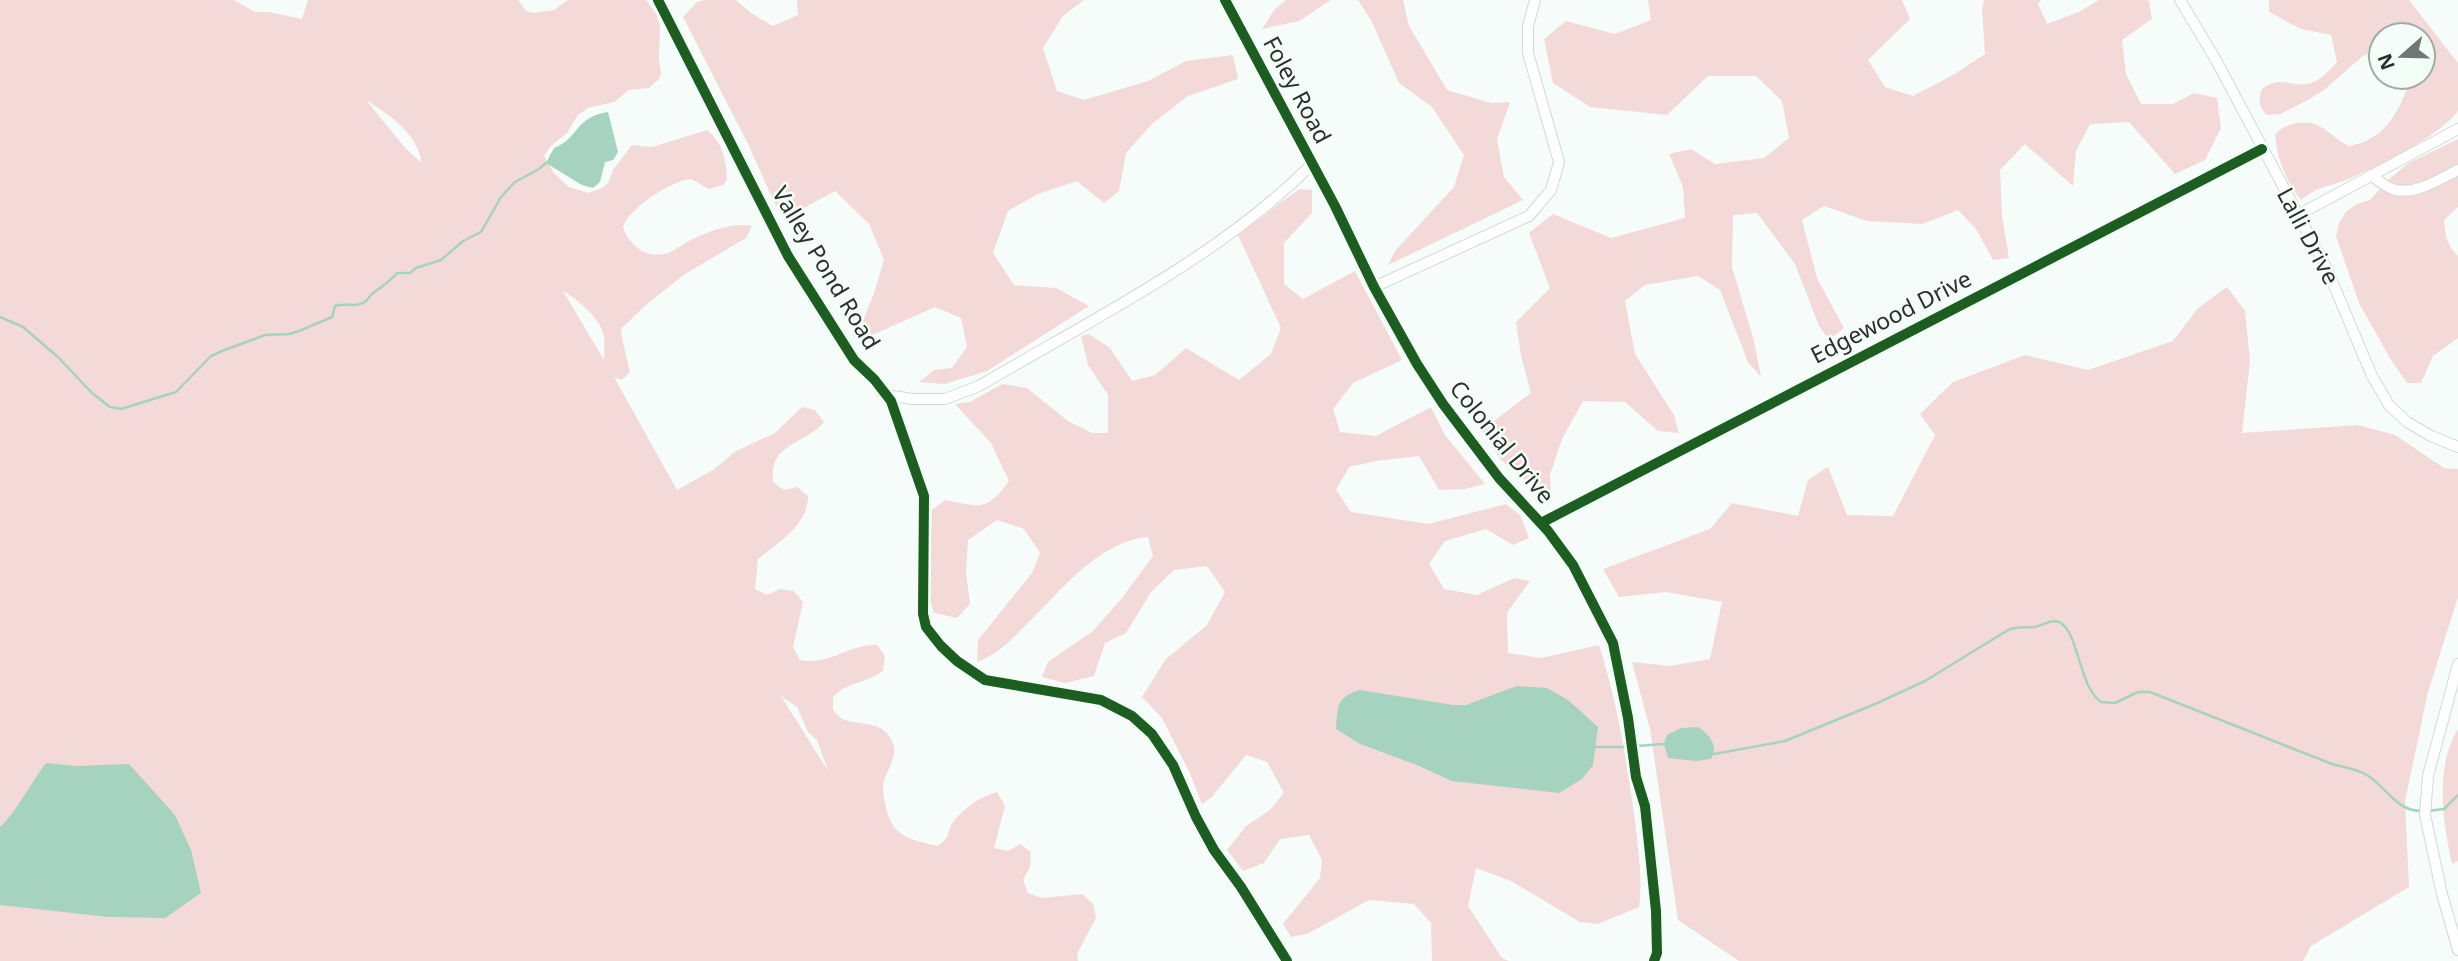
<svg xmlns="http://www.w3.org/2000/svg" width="2458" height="961" font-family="'Noto Sans',sans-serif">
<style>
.green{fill:#f3dad8;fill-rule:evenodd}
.water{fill:#a6d2c0}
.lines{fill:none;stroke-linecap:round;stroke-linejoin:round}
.stream{stroke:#a6d2c0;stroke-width:2.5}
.street-casing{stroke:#d4d9d7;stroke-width:12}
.street{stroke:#fefffe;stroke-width:10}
.cycleway-casing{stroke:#f4fef9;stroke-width:15}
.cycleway{stroke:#1b5e20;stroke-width:10}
.labels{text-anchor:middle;stroke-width:5;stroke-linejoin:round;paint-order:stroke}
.street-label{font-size:23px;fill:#2b2f2d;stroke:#f4fef9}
</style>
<rect width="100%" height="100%" fill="#f6fcf9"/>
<g class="green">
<path d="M0,0H234L255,12H269L302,19L308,0H518L526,11L533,13L554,10L568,0H646L656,13L660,25L659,58L661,73L659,79L649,88L629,90L614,102L588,108L578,115L567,133L552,145L544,156L554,173L569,187L589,193L602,188L608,183L613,170L632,145L652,147L707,130C722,141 727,162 727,180L723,185L709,189L691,179C671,181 630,207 623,227C628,244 645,258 664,254C674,252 684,243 693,239C708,231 735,222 752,226L746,238L685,274L647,304L622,328L621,334L630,372L622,380L614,377L677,490L713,470L736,451L775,433L802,407L815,410L824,422C802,447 769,442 773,482L784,490L797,487L808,496C808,525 779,542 758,559L755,589L767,595L780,589L794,591L803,602L793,647L800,660C829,666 849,644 877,645L885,656L883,671C867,683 847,682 833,697V710C837,714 840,719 845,720C863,726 882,720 892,741C899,756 888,767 884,781C882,790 884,799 886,808C894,839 910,839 938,846C952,835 946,833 953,822C964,808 981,796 997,792L1005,806L994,848L1008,851L1020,844L1031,852L1030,867L1023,880L1028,893L1041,898L1082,894L1093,904L1096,918L1077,954L1078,961H0ZM366,100C391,116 416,132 422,163L406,149ZM563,291C578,300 601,318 604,337C605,344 604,352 604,360ZM781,696L797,707L808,732L817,740L828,771Z"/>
<polygon points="705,0 736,0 751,13 773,26 798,15 797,0 1084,0 1063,16 1043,48 1057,91 1084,100 1148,81 1186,61 1233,55 1238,79 1188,96 1152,124 1126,153 1119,191 1104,203 1077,181 1038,194 1008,211 993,253 1014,285 1056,288 1089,306 987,371 945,384 919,382 934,370 952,368 967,347 961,318 935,307 868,337 859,330 873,296 884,260 869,224 835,191 789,216 775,204 748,144 683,17 697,2"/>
<polygon points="1286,0 1331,0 1299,21 1262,29 1275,9"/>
<polygon points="1358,0 1403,0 1409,26 1447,90 1491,103 1510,102 1497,139 1504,177 1523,200 1388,265 1395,251 1454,187 1464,155 1432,107 1399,83 1371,20"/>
<polygon points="1648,0 1902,0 1910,19 1868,60 1885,87 1913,96 1953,75 1985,54 1982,9 1984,0 2041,0 2038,4 2047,24 2079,12 2099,0 2146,0 2149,1 2152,19 2122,40 2126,74 2141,104 2173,104 2194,93 2217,98 2221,128 2205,160 2175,174 2129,122 2090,124 2076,151 2073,186 2025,144 2000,170 2002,216 2009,258 1993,260 1976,229 1958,210 1923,224 1867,221 1824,206 1802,220 1817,278 1844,328 1829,340 1819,326 1795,264 1757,213 1733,215 1732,267 1754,341 1761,377 1748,362 1720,290 1698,276 1645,285 1625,301 1635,354 1674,415 1679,433 1658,431 1625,402 1583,401 1562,439 1550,475 1551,501 1501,460 1482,430 1531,393 1521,356 1516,322 1550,288 1529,233 1553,214 1611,238 1685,218 1683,187 1669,154 1691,149 1715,164 1764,158 1789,138 1782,101 1756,76 1708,76 1667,115 1590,107 1553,83 1544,39 1566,21 1615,34 1651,20"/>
<path d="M2269,0H2409L2458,63V111C2440,136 2375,168 2346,180C2326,188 2320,185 2301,200C2286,181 2277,159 2275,135C2284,123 2308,118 2321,127C2331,133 2338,141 2349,146C2386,140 2400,110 2411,77H2423V35H2381V52L2364,55L2324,90L2306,101L2280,114L2267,115C2258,107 2258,100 2262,89C2283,74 2293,89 2311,83C2321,80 2330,70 2337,62L2331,35L2301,29L2269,12Z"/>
<path d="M2458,139V207L2444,220C2445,235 2447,246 2458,256V338L2433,356L2421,383H2407L2391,360L2359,303L2336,236L2339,223L2346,212L2357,204L2370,200L2388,180L2409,163Z"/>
<path d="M1299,189L1312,190V213L1284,243V284L1303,299L1355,271L1402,360L1353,383L1333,409L1340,432L1376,436L1431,407L1445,435L1485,484L1465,489L1439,490L1419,456L1376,461L1349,467L1336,490L1351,512L1428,524L1506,504L1520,515L1529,538L1513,545L1486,529L1445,541L1429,564L1444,589L1477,595L1514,578L1530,581L1507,613L1508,653L1541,658L1599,645C1617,702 1627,761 1635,821C1638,850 1643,877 1639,907L1598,924L1580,922L1511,881L1476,868L1468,906L1502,958L1509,961H1432L1431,923L1414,904L1369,900L1307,934L1291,937L1283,924L1320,878L1322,860L1309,835L1280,839L1264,863L1243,871L1227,850L1246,826L1270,810L1284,793L1267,762L1246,755L1212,797L1202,804L1189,771L1162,718L1142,697L1166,659L1207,625L1225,592L1207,566L1174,570L1151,592L1126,633L1105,643L1094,676L1065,683L1042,677L1048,662L1093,631L1122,598L1153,556L1148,537C1098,541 1059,593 1024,627C1010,641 997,655 977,662L978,640L1032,573L1040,553L1024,529L997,520L968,540L966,572L970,604L957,618L934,613L928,595L932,510L945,500C981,507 986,512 1009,481L991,443L955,404L970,402L1002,384L1027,388L1068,421L1092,433H1108V395L1088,365L1081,336L1089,334L1110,348L1132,381L1155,375L1186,348L1239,380L1271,354L1281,328L1238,235Z"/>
<polygon points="2227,287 2245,311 2250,361 2242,433 2358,425 2395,435 2444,468 2458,469 2458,597 2428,692 2405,801 2409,887 2311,946 2303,961 1739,961 1678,920 1650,729 1632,662 1670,666 1710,659 1722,602 1666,592 1619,597 1603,569 1710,529 1732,503 1798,516 1808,480 1828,467 1847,515 1893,516 1935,435 1920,414 1953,382 2025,355 2088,370 2173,341 2198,308"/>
<path d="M2458,729V861L2452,864C2443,822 2434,768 2458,729Z"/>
</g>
<g class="water">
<path d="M608,112L618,152L613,160L605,162L600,182L593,188L582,185L546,163L554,148C580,138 573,118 608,112Z"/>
<path d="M1517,686L1547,688L1568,700L1598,727L1593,765L1582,779L1559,793L1452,781L1417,765L1360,744L1336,729C1338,706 1336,697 1360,690L1453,705H1466Z"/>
<path d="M1698,727C1709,734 1719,746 1711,759L1696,761L1668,758L1664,744L1667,735L1681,728Z"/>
<path d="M46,763L77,766L129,764L175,815L191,850L201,893L165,918L109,917L0,905V827C16,813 31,782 46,763Z"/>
</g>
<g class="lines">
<g class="stream">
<path d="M0,317L23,327L58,357L92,393L110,407L121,409L176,392L211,356L222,351L265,335L289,334L299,331L332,317L335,306C345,303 355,307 363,303C368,301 367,299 371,295C380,287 389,283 397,273H410L416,268L441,260L463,241L481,232L501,197L515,182L539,169L546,163"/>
<polyline points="1637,746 1664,744"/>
<polyline points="1595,747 1627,747"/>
<path d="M1714,754L1785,741L1875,704L1925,681L2008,630C2017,626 2025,628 2034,627C2041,626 2048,621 2055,621C2079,623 2077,686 2101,702L2115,703L2138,692H2150L2332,764C2343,767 2356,769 2365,774C2386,785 2395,811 2421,811"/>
<polyline points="2428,811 2444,809 2458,795"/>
</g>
<g class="street-casing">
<g id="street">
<polyline points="658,0 788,256 854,360 874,379 891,401 924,496 923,614 926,627 941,646 957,661 985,680 1101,700 1132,716 1152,734 1173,765 1196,817 1214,850 1241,887 1287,961"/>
<polyline points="1225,0 1335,206 1374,287 1417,364 1443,404 1499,478 1548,531 1573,565 1613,643 1628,718 1636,777 1645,806 1656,911 1657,953 1654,961"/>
<polyline points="2180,0 2216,60 2327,269 2372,376 2389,405 2407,422 2431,436 2458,447"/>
<path d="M2371,175C2377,179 2383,185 2390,188C2412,198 2439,179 2458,170"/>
<polyline points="2298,215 2458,129"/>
<polyline points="1374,287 1529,216 1551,190 1559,162 1528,53 1528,26 1535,0"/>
<path d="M886,395L913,399H945L979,386C1091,320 1221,256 1312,164"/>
<polyline points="1541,523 2262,149"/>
<polyline points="2458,664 2428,776 2425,815 2442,894 2458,950"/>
</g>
</g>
<use href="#street" class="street"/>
<g class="cycleway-casing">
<g id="cycleway">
<polyline points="658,0 788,256 854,360 874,379 891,401 924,496 923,614 926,627 941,646 957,661 985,680 1101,700 1132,716 1152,734 1173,765 1196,817 1214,850 1241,887 1287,961"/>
<polyline points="1225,0 1335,206 1374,287 1417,364 1443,404 1499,478 1548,531 1573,565 1613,643 1628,718 1636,777 1645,806 1656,911 1657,953 1654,961"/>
<polyline points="1541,523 2262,149"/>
</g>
</g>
<use href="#cycleway" class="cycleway"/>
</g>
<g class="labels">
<g class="street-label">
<text transform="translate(1297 90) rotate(62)" y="8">Foley Road</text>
<text transform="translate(2308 236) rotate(62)" y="8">Lalli Drive</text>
<text transform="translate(826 268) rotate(59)" y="8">Valley Pond Road</text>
<text transform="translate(1891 317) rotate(-27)" y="8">Edgewood Drive</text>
<text transform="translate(1502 442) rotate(51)" y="8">Colonial Drive</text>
</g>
</g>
<g transform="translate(2402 56) rotate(250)"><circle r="33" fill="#f4fef9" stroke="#a4aba7" stroke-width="2"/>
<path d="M0-5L12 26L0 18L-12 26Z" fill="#727774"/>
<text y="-10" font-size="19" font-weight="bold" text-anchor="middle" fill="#2b2f2d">N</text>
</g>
</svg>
